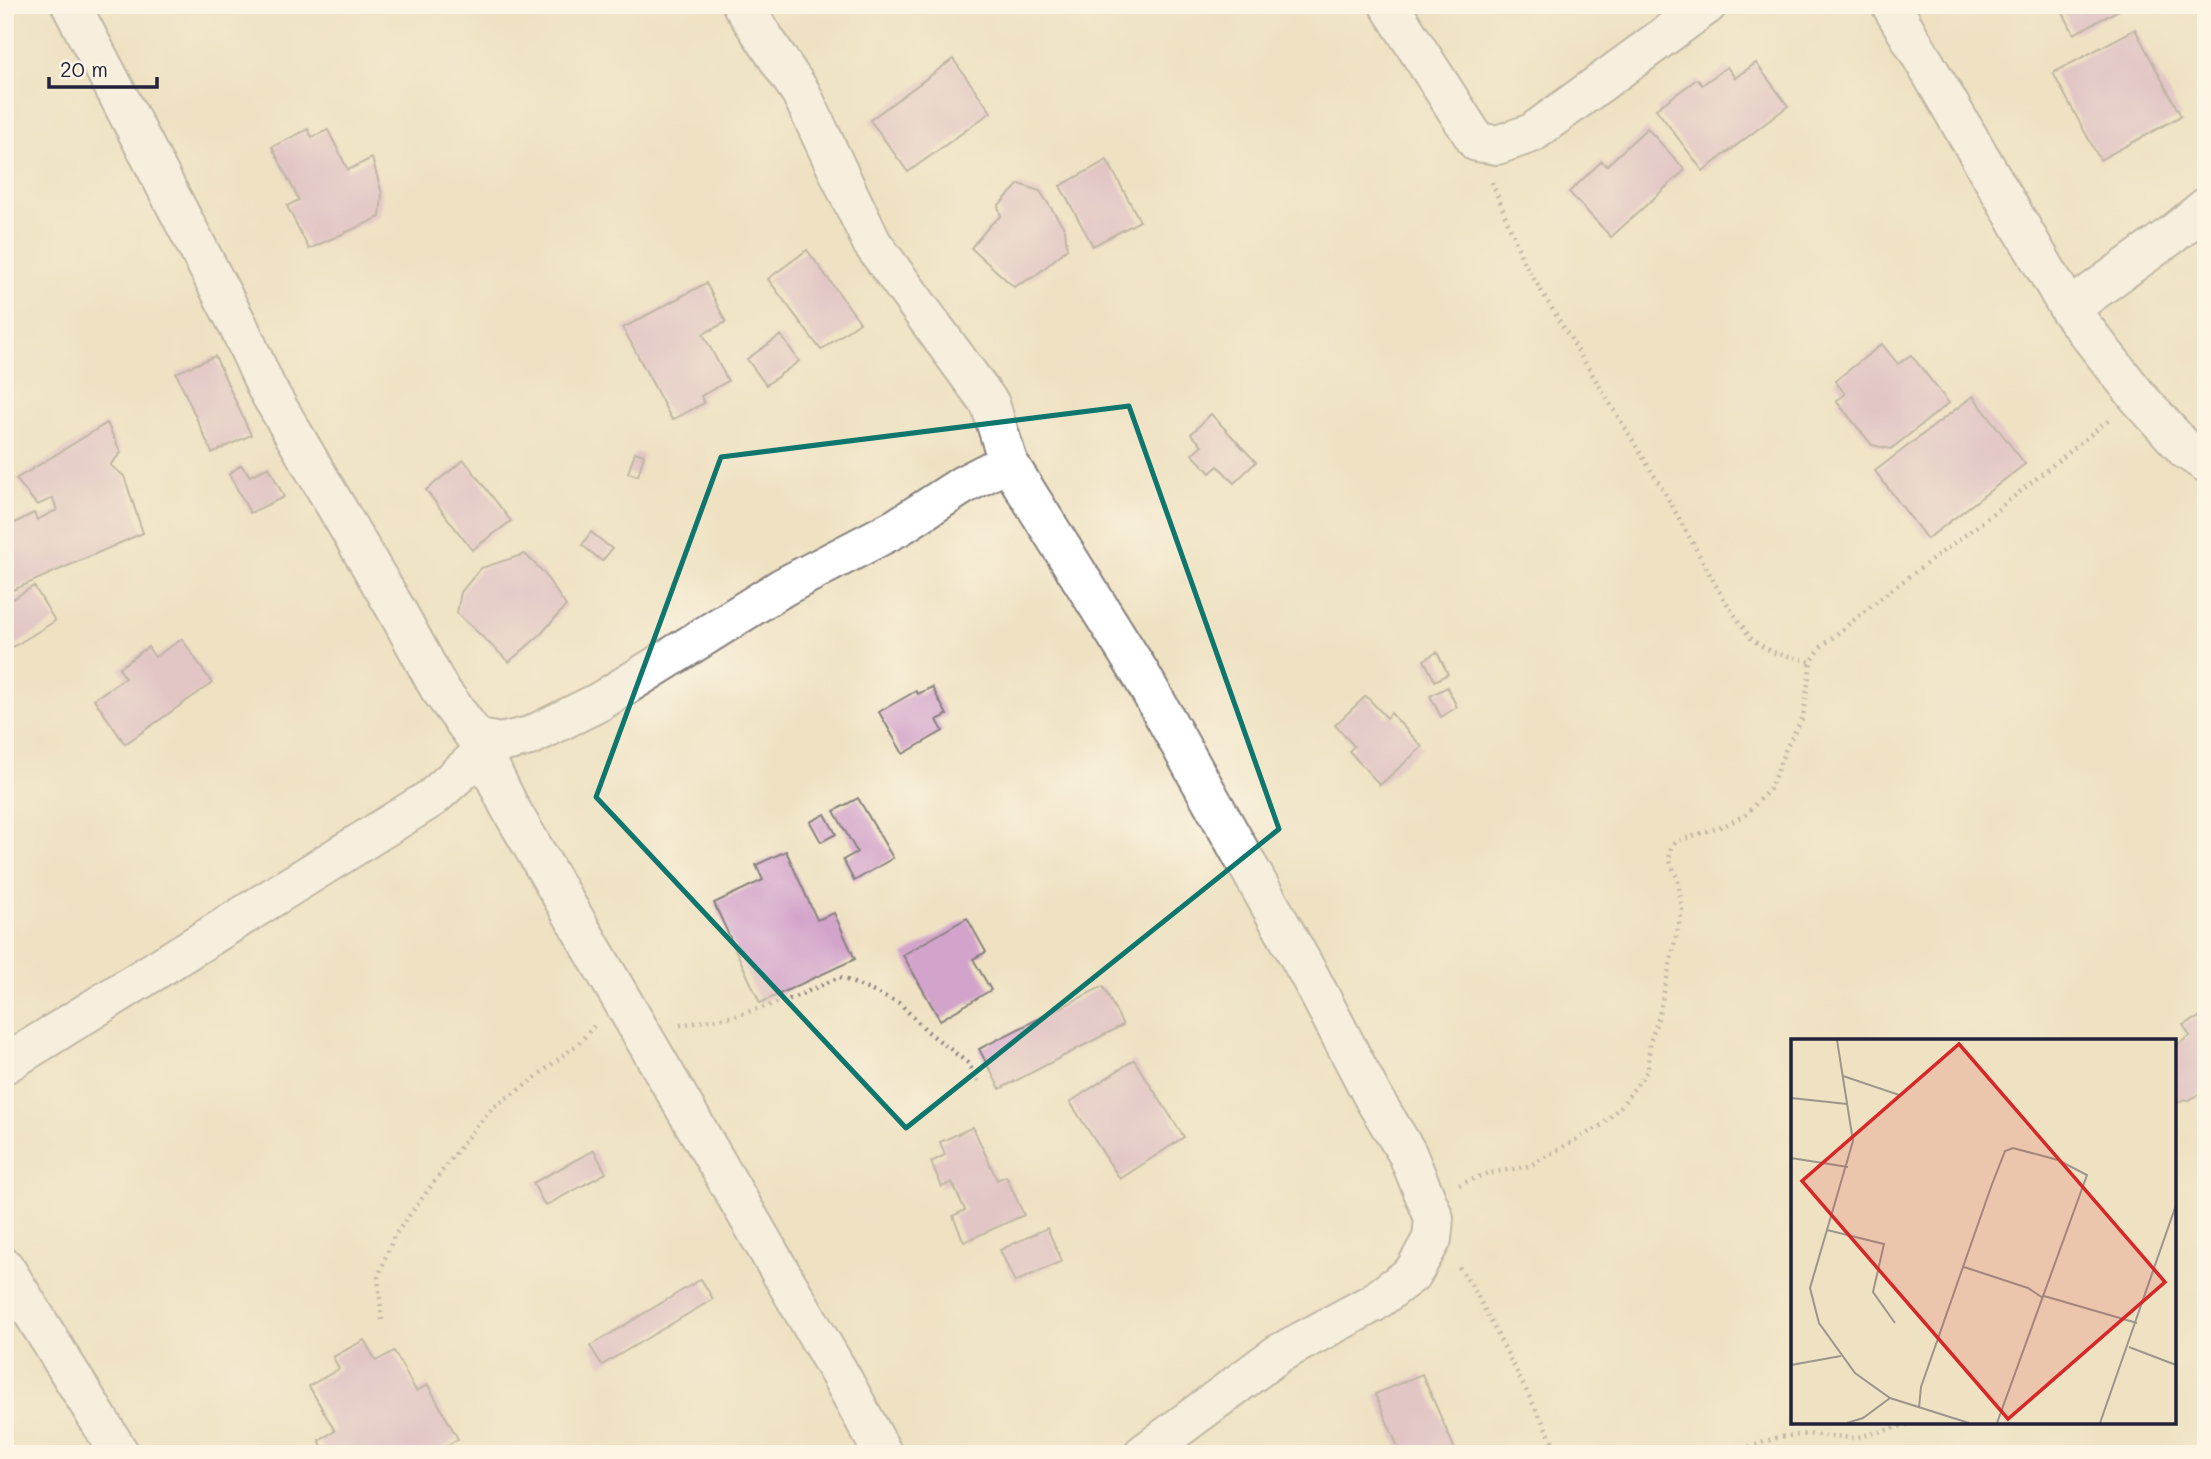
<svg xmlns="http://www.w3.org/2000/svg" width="2211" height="1459" font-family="Mali,sans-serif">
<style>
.building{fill:#d3a4cb}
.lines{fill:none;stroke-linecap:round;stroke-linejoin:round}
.minor-casing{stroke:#88827f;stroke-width:42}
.path{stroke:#88827f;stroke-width:4.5;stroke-dasharray:2 5;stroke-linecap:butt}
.minor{stroke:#fff;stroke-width:38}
.marked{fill:none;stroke:#0f766e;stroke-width:5;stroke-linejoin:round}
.inset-road{fill:none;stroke:#9d958d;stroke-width:2}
.view{fill:#d62828;fill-opacity:0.15;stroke:#d62828;stroke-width:3.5}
.inset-edge{fill:none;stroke:#22223b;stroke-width:3.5}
</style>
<rect width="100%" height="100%" fill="#fcf5e5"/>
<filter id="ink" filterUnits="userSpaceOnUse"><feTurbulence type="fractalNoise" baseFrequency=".0143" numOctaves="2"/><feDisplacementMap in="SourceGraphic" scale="14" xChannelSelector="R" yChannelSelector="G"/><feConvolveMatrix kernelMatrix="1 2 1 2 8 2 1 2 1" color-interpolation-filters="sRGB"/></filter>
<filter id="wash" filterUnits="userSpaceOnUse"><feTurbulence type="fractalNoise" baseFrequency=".00686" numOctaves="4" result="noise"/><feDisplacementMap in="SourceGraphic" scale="28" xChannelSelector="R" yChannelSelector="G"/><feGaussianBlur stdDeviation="1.57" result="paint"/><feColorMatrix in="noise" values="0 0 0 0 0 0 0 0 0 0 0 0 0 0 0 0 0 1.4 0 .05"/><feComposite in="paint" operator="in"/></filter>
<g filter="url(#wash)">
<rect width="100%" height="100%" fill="#efe2c3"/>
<g id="blocks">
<g class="building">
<polygon points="2059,5 2128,5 2074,34"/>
<polygon points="2135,29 2181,116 2100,160 2053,73"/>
<polygon points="953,59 991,112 908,172 870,120"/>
<polygon points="1756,63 1788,106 1703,171 1656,109 1697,79 1702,85 1727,67 1735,78"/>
<polygon points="1647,128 1685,170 1611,237 1569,192 1602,161 1606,166"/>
<polygon points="308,129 312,137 328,130 348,170 372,158 382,194 380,217 309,249 287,206 299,200 272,147"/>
<polygon points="1107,160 1140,221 1093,246 1060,186"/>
<polygon points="1019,184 1040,191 1065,229 1067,249 1035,276 1014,287 971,248 990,225 1001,216 998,206"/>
<polygon points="807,250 860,322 821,350 768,279"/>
<polygon points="706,283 726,322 703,334 728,381 701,396 704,403 672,420 623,328"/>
<polygon points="781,335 799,361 766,385 747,359"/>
<polygon points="1882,344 1898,364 1911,355 1949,403 1891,449 1872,445 1836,401 1845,394 1835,381"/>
<polygon points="215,356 251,435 212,453 176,373"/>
<polygon points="1973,396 2025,464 1927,539 1875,471"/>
<polygon points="1211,414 1256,462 1234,483 1218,466 1210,473 1192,454 1202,445 1191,434"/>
<polygon points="107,423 121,453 110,465 124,476 143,533 11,591 5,580 5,528 34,513 37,520 57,510 53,498 37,505 16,479"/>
<polygon points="635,452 644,455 638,476 628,473"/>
<polygon points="464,460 511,521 472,550 426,490"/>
<polygon points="241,465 250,476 269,467 284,497 250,513 229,474"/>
<polygon points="591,532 612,549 602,561 582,545"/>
<polygon points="525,554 543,572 566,606 541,634 509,662 457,613 461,592 481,568"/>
<polygon points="34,586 55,621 8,650 5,646 5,604"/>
<polygon points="182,639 212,683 125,744 94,699 125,678 119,668 148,647 155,657"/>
<polygon points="1437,652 1448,674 1435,681 1424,660"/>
<polygon points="932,687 947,715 937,720 943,731 903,754 879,712 916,691 918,694"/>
<polygon points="1447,687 1457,707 1441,717 1430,696"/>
<polygon points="1366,696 1387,718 1391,713 1422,747 1380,785 1349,751 1354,746 1335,725"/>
<polygon points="858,798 893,858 854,881 843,860 857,852 834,811"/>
<polygon points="825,814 836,834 821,842 810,822"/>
<polygon points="786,851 817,920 834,913 855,959 760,1003 714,903 763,880 756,865"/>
<polygon points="967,918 986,952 973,959 991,990 940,1020 903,955"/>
<polygon points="1103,986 1123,1025 1000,1089 979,1049"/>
<polygon points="2206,1014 2206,1089 2188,1101 2185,1099 2179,1102 2174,1093 2174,1047 2190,1036 2183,1025"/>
<polygon points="1134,1060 1184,1137 1120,1179 1070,1102"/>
<polygon points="973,1127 997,1180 1006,1176 1024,1215 964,1242 953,1216 965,1210 952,1182 942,1187 931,1162 945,1155 940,1142"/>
<polygon points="594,1150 606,1173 545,1206 533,1183"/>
<polygon points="1047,1228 1062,1261 1015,1282 1000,1250"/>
<polygon points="701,1279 713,1299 602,1365 590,1346"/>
<polygon points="364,1340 376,1361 394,1351 416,1391 428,1385 458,1439 431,1454 326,1454 319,1440 335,1431 309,1386 339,1369 333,1357"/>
<polygon points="1422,1374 1457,1454 1401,1454 1375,1394"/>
</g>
</g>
</g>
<g filter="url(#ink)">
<use href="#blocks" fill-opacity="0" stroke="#88827f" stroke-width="2"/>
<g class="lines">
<g class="minor-casing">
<g id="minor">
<polyline points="71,5 239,327 266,387 397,611 439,688 476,738 509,806 842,1378 883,1454"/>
<polyline points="742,5 801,93 872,243 990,404 1008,462 1140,673 1309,975 1374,1099 1407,1153 1434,1218 1432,1239 1413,1273 1373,1303 1278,1354 1143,1454"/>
<polyline points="1389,5 1477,142 1497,145 1532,133 1707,5"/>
<polyline points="1891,5 2069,309 2138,397 2186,450 2206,463"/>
<polyline points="2069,309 2173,234 2206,207"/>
<polyline points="476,738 500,743 530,736 599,702 783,587 898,527 963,485 1008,462"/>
<polyline points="5,1064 432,798 483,752"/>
<polyline points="5,1268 120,1454"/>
</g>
</g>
<g class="path">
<polyline points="1492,182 1523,261 1666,495 1723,598 1752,640 1772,652 1811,662"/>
<polyline points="680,1025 735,1016 790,999 840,977 899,1003 927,1031 968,1063 979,1082"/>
<polyline points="1459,1185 1485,1174 1529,1166 1602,1125 1621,1106 1648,1070 1650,1041 1658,1019 1682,910 1678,880 1669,859 1671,848 1675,842 1726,825 1745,815 1770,789 1786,748 1803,717 1811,662 1822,646 1887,593 1976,527 2110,419"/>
<polyline points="1459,1267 1474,1289 1559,1454"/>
<polyline points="382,1320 378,1277 394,1236 466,1139 493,1107 523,1087 579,1043 594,1026"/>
<polyline points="1701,1454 1709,1450 1740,1450 1779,1437 1807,1434 1854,1438 1918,1422"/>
</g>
<use href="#minor" class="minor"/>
</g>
</g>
<path d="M0 0H2211V1459H0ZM1129,406L1279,829L906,1128L596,797L721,457Z" fill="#efe2c3" fill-opacity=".55" fill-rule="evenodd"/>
<path class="marked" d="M1129,406L1279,829L906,1128L596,797L721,457Z"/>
<g transform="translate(1791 1039)">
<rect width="385" height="385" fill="#efe2c3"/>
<path class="inset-road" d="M46,1L62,102L19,249L28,284L64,334L99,359L178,384M52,37L108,56L113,53M0,59L56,65M0,119L57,128M36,191L93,205L82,253L104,284M173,228L237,249L252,259M253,257L346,284M338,308L385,326M0,326L50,317M128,369L130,348L200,148L214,112L222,109L267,121L296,136L206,384M56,384L72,379L99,359M309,384L385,166"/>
<path class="view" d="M168,5L374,243L217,380L11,142Z"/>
<rect width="385" height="385" class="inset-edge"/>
</g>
<rect width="2211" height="1459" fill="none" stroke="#fcf5e5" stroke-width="28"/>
<path d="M49 77v10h108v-10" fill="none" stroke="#22223b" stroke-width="3.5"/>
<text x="60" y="77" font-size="21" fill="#22223b" stroke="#fcf5e5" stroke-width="5" paint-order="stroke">20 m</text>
</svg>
